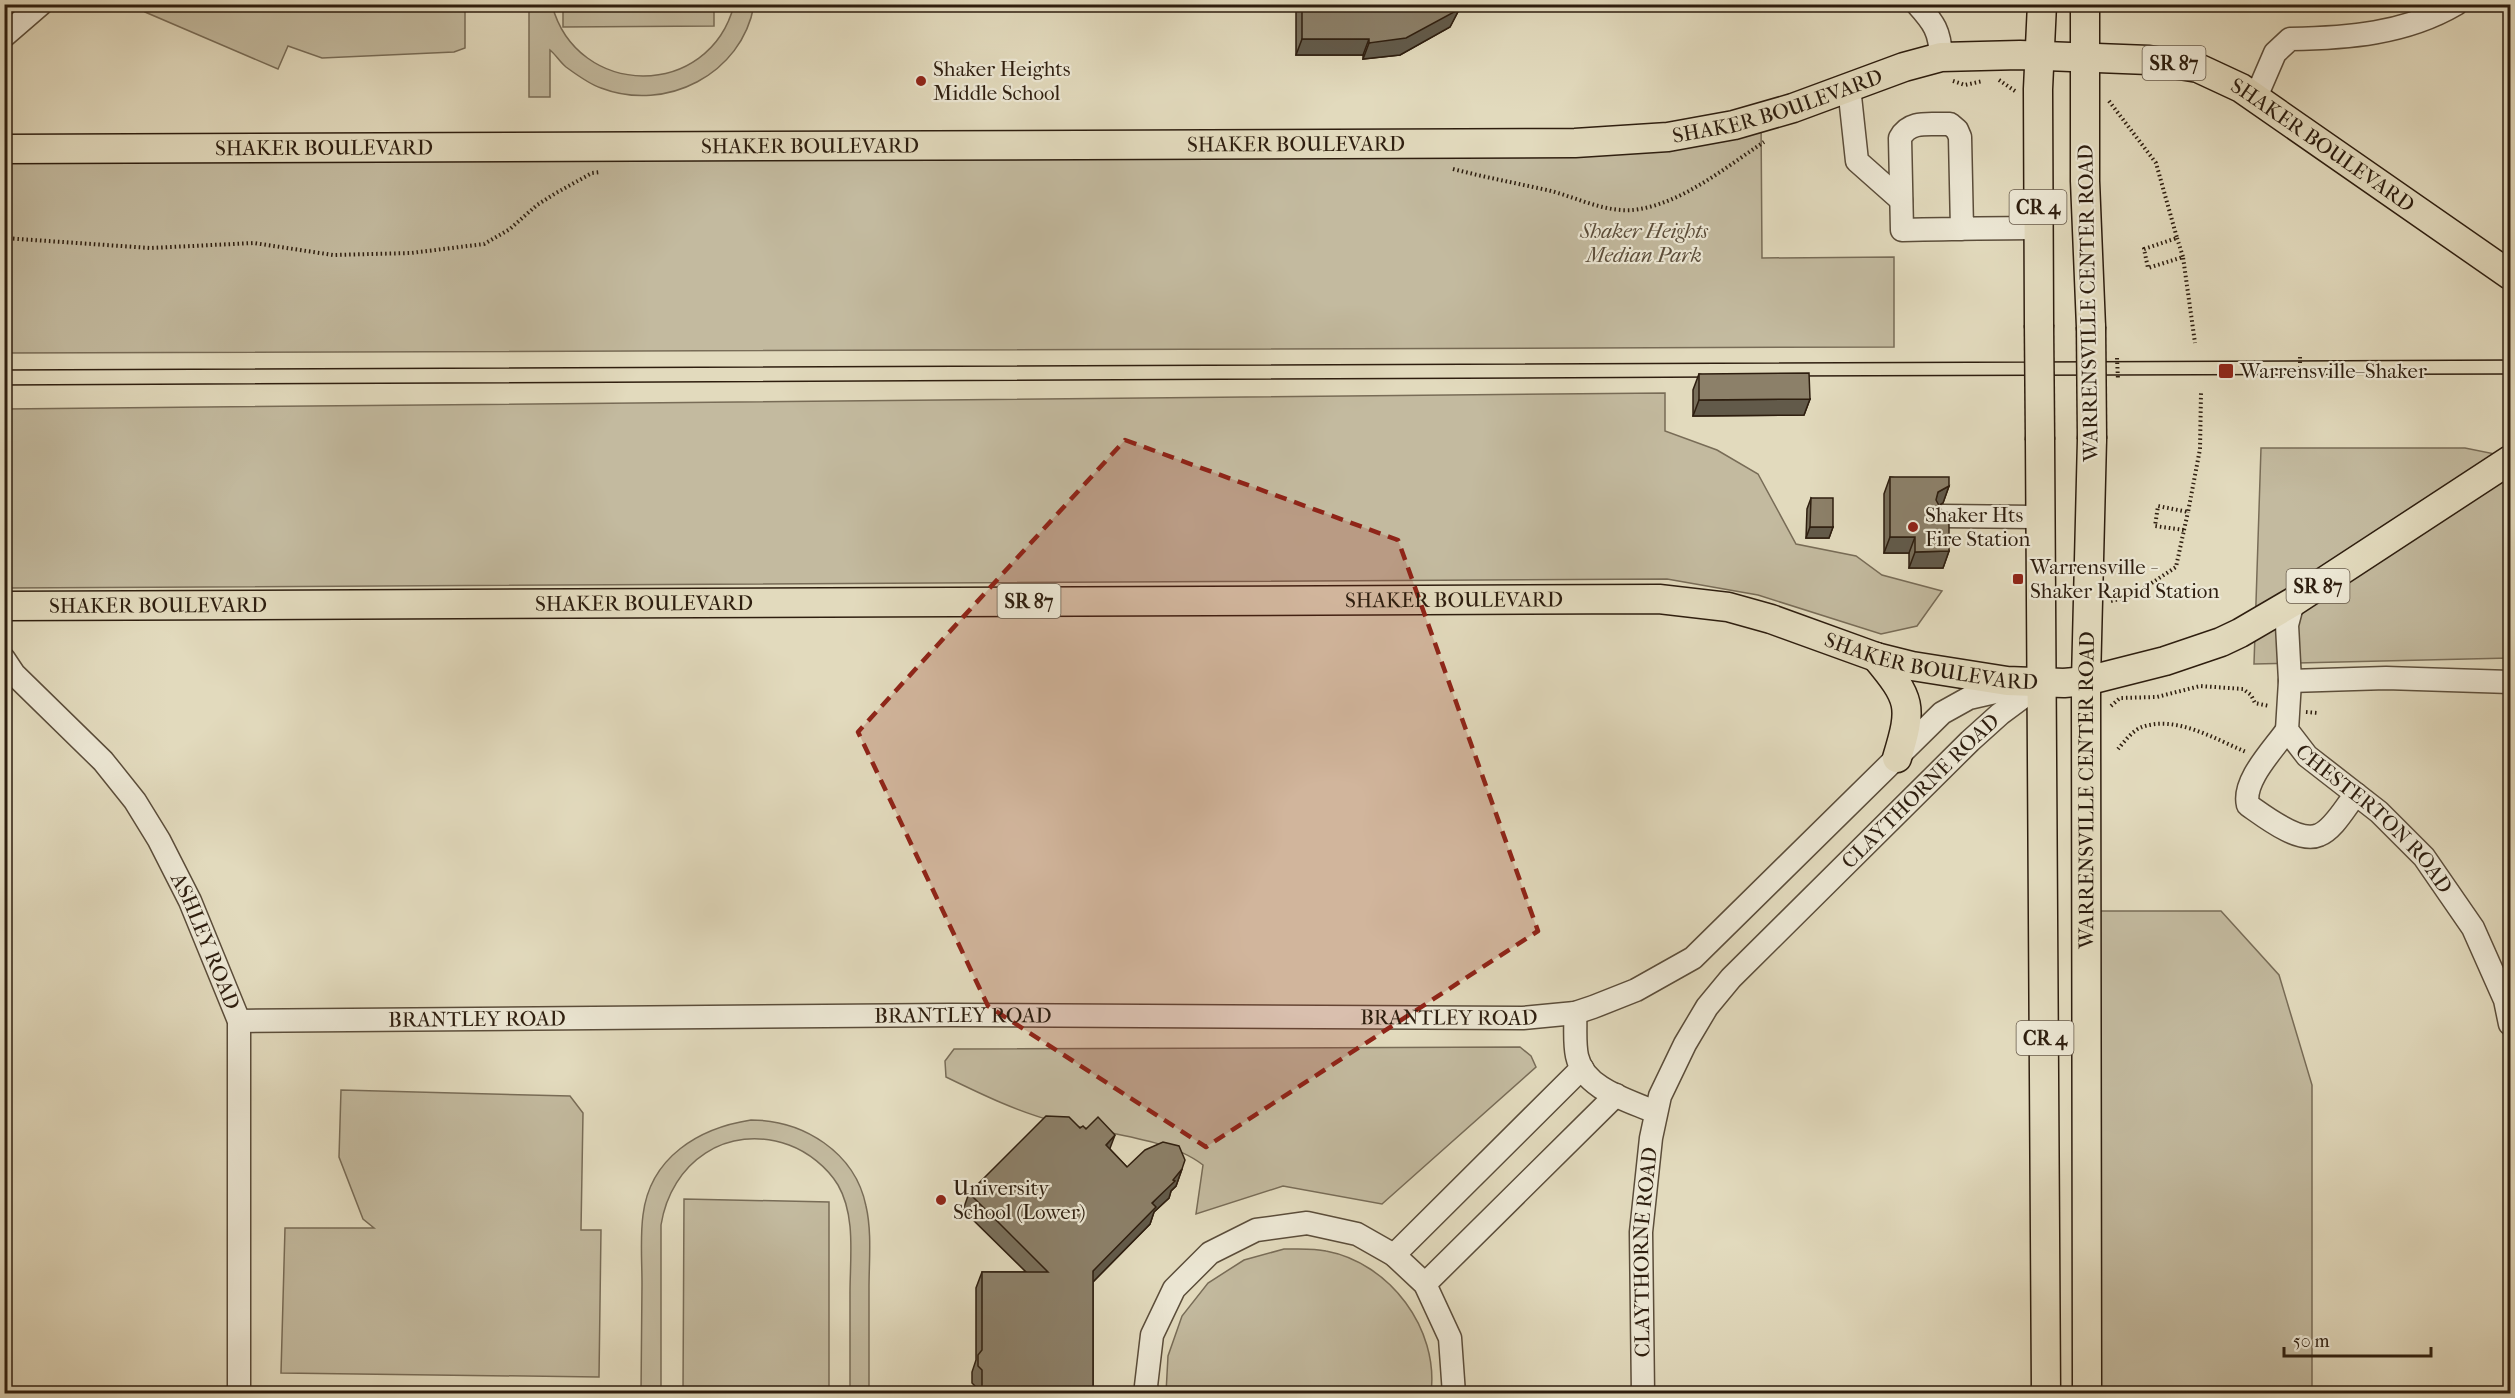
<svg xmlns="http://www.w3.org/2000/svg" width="2515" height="1398" font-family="'IM FELL French Canon',serif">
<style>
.green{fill:#c3ba9f;stroke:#786c57;stroke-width:1.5}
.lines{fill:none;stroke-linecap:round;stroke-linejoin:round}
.minor-casing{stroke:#5b4d3a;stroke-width:25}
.major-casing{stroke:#2e1e0f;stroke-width:31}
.path{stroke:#2e1e0f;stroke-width:4;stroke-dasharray:1.5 3;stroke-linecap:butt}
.minor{stroke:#ece7d4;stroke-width:22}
.major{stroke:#e2dabd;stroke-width:28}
.tram{stroke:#2e1e0f;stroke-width:1.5}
.major-bridge-casing{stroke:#2e1e0f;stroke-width:31;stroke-linecap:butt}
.major-bridge{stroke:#e2dabd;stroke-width:28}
.wall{fill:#786e5a;stroke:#2e1e0f;stroke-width:1.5}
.shaded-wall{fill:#625a4a;stroke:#2e1e0f;stroke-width:1.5}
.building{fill:#8c8069;stroke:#2e1e0f;stroke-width:1.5}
.marked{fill:#8f2418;fill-opacity:0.2;stroke:#8f2418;stroke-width:4.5;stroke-dasharray:12 8;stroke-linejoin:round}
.poi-dot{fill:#8f2418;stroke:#ece7d4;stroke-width:2}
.labels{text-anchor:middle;stroke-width:4.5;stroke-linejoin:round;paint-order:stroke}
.shield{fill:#ece7d4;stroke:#675a4a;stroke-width:1.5}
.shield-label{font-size:20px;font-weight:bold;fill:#2e1e0f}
.poi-label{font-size:21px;fill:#2e1e0f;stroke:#ece7d4;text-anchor:start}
.street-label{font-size:21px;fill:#2e1e0f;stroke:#ece7d4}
.park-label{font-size:21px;font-style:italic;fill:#5b4d3a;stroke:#ece7d4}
</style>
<rect width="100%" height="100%" fill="#e2dabd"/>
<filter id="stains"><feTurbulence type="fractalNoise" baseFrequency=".00333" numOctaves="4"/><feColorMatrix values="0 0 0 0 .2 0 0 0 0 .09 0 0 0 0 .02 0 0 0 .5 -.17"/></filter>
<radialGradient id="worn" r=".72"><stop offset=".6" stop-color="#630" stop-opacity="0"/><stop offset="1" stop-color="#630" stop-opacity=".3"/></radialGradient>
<g class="green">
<polygon points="148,5 465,5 465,48 454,52 322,58 288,46 278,69 145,12"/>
<path d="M529,5H552C577,99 709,100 734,5H754C742,74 666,113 601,88C589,84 577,75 566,67C560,62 556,55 550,50V97H529Z"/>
<polygon points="563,5 714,5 714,26 563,27"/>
<polygon points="1761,117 1762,258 1894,257 1894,347 5,353 5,149 1545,143"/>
<polygon points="1665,393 1665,431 1717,450 1758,474 1796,544 1856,556 1882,575 1942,591 1917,626 1881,634 1758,595 1667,579 5,588 5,409"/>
<polygon points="2261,448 2465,448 2510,457 2510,658 2254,664"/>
<polygon points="2085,911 2221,911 2279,975 2312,1085 2312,1393 2087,1393"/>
<path d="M1520,1047L1531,1056L1536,1067L1382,1204L1283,1186L1196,1214L1203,1165C1169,1138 1101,1133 1057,1122C1018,1112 983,1095 946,1077L945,1061L954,1049Z"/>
<polygon points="341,1090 570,1096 583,1113 581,1230 601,1230 599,1377 281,1373 285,1228 374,1228 363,1219 339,1157"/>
<path d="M751,1120C803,1120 855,1152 866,1206C872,1232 869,1261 869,1288C869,1323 869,1358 869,1393H850C850,1360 850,1326 850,1293C850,1258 856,1216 838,1185C827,1167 808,1152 789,1145C727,1123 671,1162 661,1225V1393H641C641,1357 642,1320 642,1284C642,1261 640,1237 643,1215C650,1157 699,1128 751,1120Z"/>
<polygon points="684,1199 829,1202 829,1393 683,1393"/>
<path d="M1284,1249C1298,1249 1313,1248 1326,1251C1390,1263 1439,1329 1431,1393H1166L1168,1356L1182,1316L1208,1283L1244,1260Z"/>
<polygon points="297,1389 595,1392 297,1394"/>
</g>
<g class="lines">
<g class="minor-casing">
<g id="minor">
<path d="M1917,4C1934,23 1940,31 1941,57"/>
<polyline points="4,36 41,4"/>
<polyline points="1849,87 1857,161 1901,200"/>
<path d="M2256,97L2275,53L2290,39C2347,38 2405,34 2456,4"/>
<path d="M1962,229L1960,137L1957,130L1950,124C1931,125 1910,119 1900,138L1902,230C1947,229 1993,228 2038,228"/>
<polyline points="1943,516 2041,517"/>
<path id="s1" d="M2293,602L2287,625L2290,681L2287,730L2307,756L2379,812L2424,857L2473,928L2505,1000L2510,1024"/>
<path id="s2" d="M4,659L14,674L103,761L135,801L159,840L190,901L239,1021V1394"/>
<polyline points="2290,681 2386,678 2510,682"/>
<path d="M2287,730C2273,750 2242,781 2248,805C2264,816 2299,844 2319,835C2334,829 2346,806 2356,794"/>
<path d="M1575,1013C1576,1027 1574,1042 1577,1056C1584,1089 1628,1100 1655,1112"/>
<path id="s3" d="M239,1021L951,1015L1523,1018L1575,1013L1593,1007L1636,990L1693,958L1942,713L1969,698L2017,687"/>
<polyline points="1394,1255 1582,1068"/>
<polyline points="1425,1284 1616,1095"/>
<polyline points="1148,1394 1146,1386 1152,1335 1174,1289 1210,1253 1256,1230 1307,1223 1357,1234 1394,1255 1425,1284 1450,1338 1454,1394"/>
<path id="s4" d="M1643,1394L1641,1232L1651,1138L1660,1096L1685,1044L1707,1007L1731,978L1970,741L2000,714L2039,685"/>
</g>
</g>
<g class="major-casing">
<g id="major">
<polyline points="2085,4 2085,181 2091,327"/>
<path id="s5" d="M4,149L1575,143L1668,137L1734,125L1793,108L1904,67L1941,57L2020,55L2149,60L2198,68L2241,88L2510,275"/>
<polyline points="2039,325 2038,89 2042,4"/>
<polyline points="2040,440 2046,1394"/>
<path id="s6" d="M4,606L1659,599L1728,607L1771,619L1876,657L1912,666L2007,681L2064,683L2086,681L2165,661L2221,642L2240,633L2293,602L2510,460"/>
<path d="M1876,657C1911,699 1913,706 1897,758"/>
<path id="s7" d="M2087,1394L2086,681L2092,439"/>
</g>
</g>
<g class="path">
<polyline points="1999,80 2015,91"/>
<polyline points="1953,81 1965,85 1983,81"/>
<polyline points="2109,101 2156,163 2177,238 2144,249 2148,268 2183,257 2195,343"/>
<path d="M1453,169C1484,177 1515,183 1547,190C1577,197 1608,215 1640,209C1685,201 1726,167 1764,142"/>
<polyline points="4,238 150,248 254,243 333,255 411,253 484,244 510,229 537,205 556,193 592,173 600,172"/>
<polyline points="2177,238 2183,257"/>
<polyline points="2300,357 2300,379"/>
<polyline points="2117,358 2118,380"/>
<polyline points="2184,530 2188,512"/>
<polyline points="2111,601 2132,596 2176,567 2184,530 2155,526 2158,506 2188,512 2200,449 2201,392"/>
<polyline points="2111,706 2120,698 2157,697 2200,686 2243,689 2251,695 2255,703 2269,706"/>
<polyline points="2306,712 2318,713"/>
<path d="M2118,749C2124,742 2133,730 2142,727C2176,715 2215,739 2246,752"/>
</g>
<use href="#minor" class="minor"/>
<use href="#major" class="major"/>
<g class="tram">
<polyline points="4,370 2510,360"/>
<polyline points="1792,376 2510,374"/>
<polyline points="4,385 1714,377"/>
</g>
<g class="major-bridge-casing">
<g id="major-bridge">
<polyline points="2039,325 2040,440"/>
<polyline points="2091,327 2092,439"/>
</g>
</g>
<use href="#major-bridge" class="major-bridge"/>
</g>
<g class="wall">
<polygon points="1296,4 1462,4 1450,27 1400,55 1363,59 1363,55 1296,55"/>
<polygon points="1699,374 1810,399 1804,415 1693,416 1693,390"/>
<polygon points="1890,477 1949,486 1943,503 1938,505 1949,551 1943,568 1909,568 1909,553 1884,553 1884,494"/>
<polygon points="1811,498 1833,527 1829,538 1806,538 1807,509"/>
<polygon points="1080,1128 1110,1149 1127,1167 1182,1169 1176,1186 1171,1191 1169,1198 1154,1212 1150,1224 1093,1282 1093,1394 976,1394 976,1387 972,1383 972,1372 976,1360 976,1288 982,1272 1026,1272 963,1210 969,1193"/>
</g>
<g class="shaded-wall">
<polygon points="964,4 1115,4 1114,9 962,10"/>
<polygon points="1459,4 1462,4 1450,27 1400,55 1363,59 1369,43"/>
<polygon points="1302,39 1369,39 1363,55 1296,55"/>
<polygon points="1810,399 1804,415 1693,416 1699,400"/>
<polygon points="1949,486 1943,503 1932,509 1938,492"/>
<polygon points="1810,527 1833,527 1829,538 1806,538"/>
<polygon points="1890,537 1915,537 1909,553 1884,553"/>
<polygon points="1949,551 1943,568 1909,568 1915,552"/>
<polygon points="1115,1135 1109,1151 1106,1145"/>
<polygon points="1182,1169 1176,1186 1171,1191 1169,1198 1154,1212 1150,1224 1087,1288 1093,1271"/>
</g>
<g class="building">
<polygon points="1302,4 1459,4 1456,11 1406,38 1369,43 1369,39 1302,39"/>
<polygon points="1809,373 1810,399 1699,400 1699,374"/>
<polygon points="1890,477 1949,477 1949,486 1938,492 1936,500 1942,511 1949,513 1949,551 1915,552 1915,537 1890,537"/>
<polygon points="1811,498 1833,498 1833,527 1810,527"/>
<polygon points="1046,1116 1069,1117 1080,1128 1083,1126 1086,1129 1098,1117 1115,1135 1106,1145 1127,1167 1145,1150 1163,1142 1179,1146 1185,1160 1182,1169 1173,1180 1175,1181 1152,1203 1156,1207 1093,1271 1093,1394 982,1394 982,1370 978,1366 978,1355 982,1350 982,1272 1048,1272 969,1193"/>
</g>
<path class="marked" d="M1125,440L1398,540L1538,931L1206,1147L988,1006L858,732Z"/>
<g class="poi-dot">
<circle cx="921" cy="81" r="6"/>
<rect x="2218" y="363" width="16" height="16" rx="3"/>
<circle cx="1913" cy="527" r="6"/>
<rect x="2012" y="573" width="12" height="12" rx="3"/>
<circle cx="941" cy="1200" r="6"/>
</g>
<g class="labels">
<g class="shield">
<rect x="2142.5" y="46" width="63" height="34" rx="4.5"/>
<rect x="2009.5" y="190" width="57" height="34" rx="4.5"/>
<rect x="2286.5" y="569" width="63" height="34" rx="4.5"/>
<rect x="997.5" y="584" width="63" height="34" rx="4.5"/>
<rect x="2016.5" y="1021" width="57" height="34" rx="4.5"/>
</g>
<g class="shield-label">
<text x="2174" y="70">SR 87</text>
<text x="2038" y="214">CR 4</text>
<text x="2318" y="593">SR 87</text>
<text x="1029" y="608">SR 87</text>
<text x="2045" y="1045">CR 4</text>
</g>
<g class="poi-label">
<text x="933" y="76">Shaker Heights<tspan x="933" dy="24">Middle School</tspan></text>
<text x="2240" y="378">Warrensville–Shaker</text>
<text x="1925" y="522">Shaker Hts<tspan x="1925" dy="24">Fire Station</tspan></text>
<text x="2030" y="574">Warrensville -<tspan x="2030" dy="24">Shaker Rapid Station</tspan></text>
<text x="953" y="1195">University<tspan x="953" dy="24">School (Lower)</tspan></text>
</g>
<g class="street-label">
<text dy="7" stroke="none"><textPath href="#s5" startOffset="1778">SHAKER BOULEVARD</textPath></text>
<text dy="7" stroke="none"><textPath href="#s5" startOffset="1292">SHAKER BOULEVARD</textPath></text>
<text dy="7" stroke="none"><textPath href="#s5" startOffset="806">SHAKER BOULEVARD</textPath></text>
<text dy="7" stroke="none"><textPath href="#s5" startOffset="2354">SHAKER BOULEVARD</textPath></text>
<text dy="7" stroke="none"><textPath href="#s5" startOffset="320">SHAKER BOULEVARD</textPath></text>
<text transform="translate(2088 303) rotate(-91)" y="7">WARRENSVILLE CENTER ROAD</text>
<text dy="7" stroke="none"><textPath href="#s6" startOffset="1450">SHAKER BOULEVARD</textPath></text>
<text dy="7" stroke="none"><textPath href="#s6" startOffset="640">SHAKER BOULEVARD</textPath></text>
<text dy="7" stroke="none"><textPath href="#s6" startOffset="154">SHAKER BOULEVARD</textPath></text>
<text dy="7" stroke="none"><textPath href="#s6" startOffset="1936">SHAKER BOULEVARD</textPath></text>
<text dy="7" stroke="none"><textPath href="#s7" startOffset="604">WARRENSVILLE CENTER ROAD</textPath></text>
<text dy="7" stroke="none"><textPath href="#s4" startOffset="704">CLAYTHORNE ROAD</textPath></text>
<text dy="7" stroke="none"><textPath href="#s1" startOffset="254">CHESTERTON ROAD</textPath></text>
<text dy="7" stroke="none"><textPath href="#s2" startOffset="351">ASHLEY ROAD</textPath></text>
<text dy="7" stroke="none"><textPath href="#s3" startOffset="724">BRANTLEY ROAD</textPath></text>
<text dy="7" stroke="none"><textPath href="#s3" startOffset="1210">BRANTLEY ROAD</textPath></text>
<text dy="7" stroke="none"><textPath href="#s3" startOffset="238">BRANTLEY ROAD</textPath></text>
<text dy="7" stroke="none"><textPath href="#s4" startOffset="142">CLAYTHORNE ROAD</textPath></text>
</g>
<g class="park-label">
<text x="1644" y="238">Shaker Heights<tspan x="1644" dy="24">Median Park</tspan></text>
</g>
</g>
<rect width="2515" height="1398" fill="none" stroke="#e2dabd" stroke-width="24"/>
<rect x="6" y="6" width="2503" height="1386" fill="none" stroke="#2e1e0f" stroke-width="3"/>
<rect x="12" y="12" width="2491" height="1374" fill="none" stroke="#2e1e0f" stroke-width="1.5"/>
<path d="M2284 1347v9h147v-9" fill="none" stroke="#2e1e0f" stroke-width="3"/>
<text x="2293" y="1347" font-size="18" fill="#2e1e0f" stroke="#ece7d4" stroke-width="4.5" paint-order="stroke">50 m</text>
<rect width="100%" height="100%" filter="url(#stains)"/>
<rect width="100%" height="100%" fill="url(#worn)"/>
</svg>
